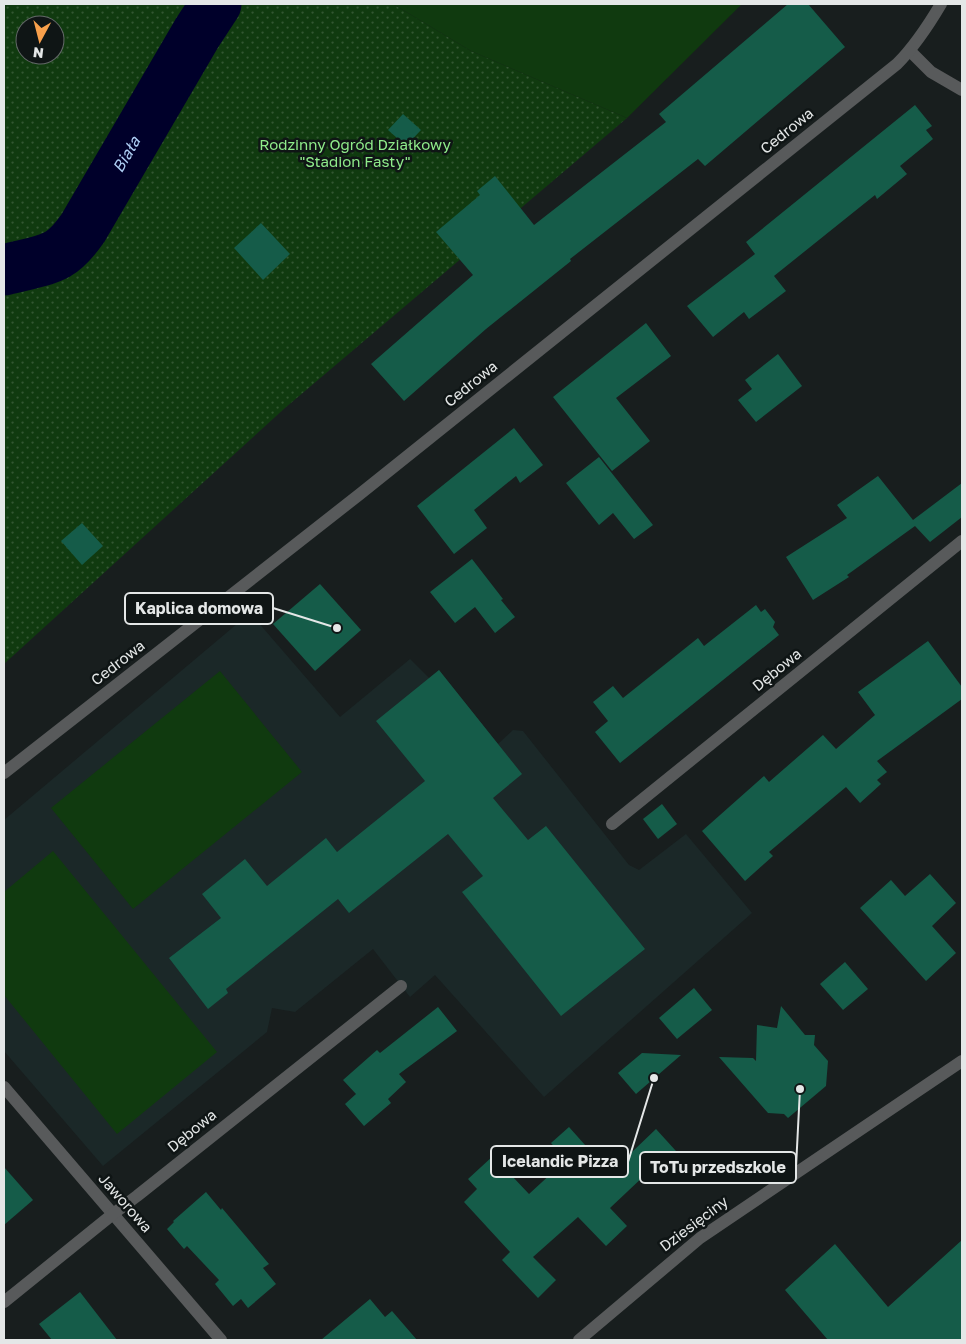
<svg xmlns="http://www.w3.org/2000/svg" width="966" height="1344" font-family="'Golos Text',sans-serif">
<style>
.built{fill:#1b2828}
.grass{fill:url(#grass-dots);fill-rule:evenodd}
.park{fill:#103a0f}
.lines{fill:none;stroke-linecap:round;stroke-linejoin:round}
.river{stroke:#00002a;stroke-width:51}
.building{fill:#155c49}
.minor{stroke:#585a5b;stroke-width:12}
.tertiary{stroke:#585a5b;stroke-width:12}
.labels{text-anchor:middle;stroke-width:5;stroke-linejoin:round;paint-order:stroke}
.street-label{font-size:15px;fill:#e4e7e7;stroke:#0f1515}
.park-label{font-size:15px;fill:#8feb8a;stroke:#0f1515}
.water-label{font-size:16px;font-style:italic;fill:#adcef3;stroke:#0f1515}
.leader{fill:none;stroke:#e4e7e7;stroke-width:2}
.callout-dot{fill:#e4e7e7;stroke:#0f1515;stroke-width:2}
.callout{fill:#0f1515;stroke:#e4e7e7;stroke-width:2}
.callout-label{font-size:16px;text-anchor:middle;font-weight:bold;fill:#e4e7e7}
</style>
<defs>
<pattern id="grass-dots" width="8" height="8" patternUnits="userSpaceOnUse" patternTransform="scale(1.25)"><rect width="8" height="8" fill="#103a0f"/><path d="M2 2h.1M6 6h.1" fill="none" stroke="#335632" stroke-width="1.8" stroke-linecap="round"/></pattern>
</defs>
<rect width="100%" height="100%" fill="#181e1e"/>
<polygon class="built" points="250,613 340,717 410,659 429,678 439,670 498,744 513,730 523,731 629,865 639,870 686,834 752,913 544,1097 435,975 410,997 373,949 295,1012 272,1008 267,1032 103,1166 4,1051 4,820"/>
<path class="grass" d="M4,4H393L471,51L627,118L285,408L4,664ZM25,25H55V55H25Z"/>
<g class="park">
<polygon points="393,4 742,4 627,118 471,51"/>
<polygon points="220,671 302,772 133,909 51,808"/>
<polygon points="53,851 217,1052 117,1134 4,995 4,892"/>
</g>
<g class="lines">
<path class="river" id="s1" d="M4,270C21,265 42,263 58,254C68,248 76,238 83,228L197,33L216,4"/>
</g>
<g class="building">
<polygon points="788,4 808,4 845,47 705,166 698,159 570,259 571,261 486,329 404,401 371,364 473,275 436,232 480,195 477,191 495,176 534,225 666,122 659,114"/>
<polygon points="915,105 932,126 926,130 933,139 900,166 907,174 877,199 875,195 774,276 786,291 749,319 744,312 713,337 687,306 755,254 746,242"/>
<polygon points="403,114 421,130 406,146 388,130"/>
<polygon points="261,223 290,254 263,280 234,248"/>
<polygon points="646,323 671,356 616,398 650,441 612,471 553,397"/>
<polygon points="778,354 802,386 756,422 738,400 752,389 745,380"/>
<polygon points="514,428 543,465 520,483 516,476 474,510 487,528 454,554 417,506"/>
<polygon points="599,457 653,525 634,539 613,513 599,525 566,483"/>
<polygon points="878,476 913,520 962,483 962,517 930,542 915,526 847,575 849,577 813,600 786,557 847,518 837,505"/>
<polygon points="82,523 103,546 82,565 61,541"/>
<polygon points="472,559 503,599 501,600 515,617 495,633 475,607 455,623 430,592"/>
<polygon points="320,584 361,630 315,671 273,624"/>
<polygon points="756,605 761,612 765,609 775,622 773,627 779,635 620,763 595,732 608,721 593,702 613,686 623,698 698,638 704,646"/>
<polygon points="928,641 962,687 962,699 877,761 887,772 877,780 881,784 860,803 846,787 769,852 773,856 745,881 702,831 764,776 769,782 823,735 836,749 875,715 858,692"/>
<polygon points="439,670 522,774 493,798 528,840 546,826 645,949 561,1016 462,892 483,876 448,834 349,913 338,899 226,989 228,993 208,1009 169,958 221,918 202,894 245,859 267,886 326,838 337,852 425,781 376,721"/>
<polygon points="662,804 677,824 658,839 643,819"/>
<polygon points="930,874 956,903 932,926 956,953 926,981 860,908 891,880 905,896"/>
<polygon points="845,962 868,989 843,1010 820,984"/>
<polygon points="694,988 712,1010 677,1039 659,1018"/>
<polygon points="781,1006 805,1035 815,1035 814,1045 828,1061 826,1086 788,1118 784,1114 768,1113 719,1057 753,1058 756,1061 757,1025 777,1028"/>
<polygon points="438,1007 457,1031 399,1074 406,1082 388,1099 391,1103 364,1126 345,1104 356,1094 343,1080 377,1050 380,1053"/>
<polygon points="642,1053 681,1055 636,1094 618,1073"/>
<polygon points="569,1127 610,1173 656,1129 676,1151 648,1178 645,1175 610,1208 627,1226 606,1246 578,1217 533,1257 556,1280 538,1298 502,1260 510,1252 464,1202 477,1189 468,1179 493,1156 529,1194 566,1160 551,1143"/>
<polygon points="4,1167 33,1200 4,1225"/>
<polygon points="206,1192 221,1210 222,1208 269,1264 263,1268 276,1284 248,1308 241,1299 233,1306 215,1284 219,1280 187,1246 184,1249 167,1229 174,1222 173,1221"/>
<polygon points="962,1240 962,1340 828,1340 785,1290 835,1244 888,1307"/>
<polygon points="80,1292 117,1340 52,1340 39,1324"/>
<polygon points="370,1299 385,1317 392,1311 417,1340 321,1340"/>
</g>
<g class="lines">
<g class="minor">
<polyline points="910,51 931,72 962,90"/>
<path d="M4,773L360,494L897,64C915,46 928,26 941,4"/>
<polyline points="612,824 962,541"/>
<polyline points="4,1087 221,1340"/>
<polyline points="4,1302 113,1214 137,1196 401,986"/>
</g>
<polyline class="tertiary" points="579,1340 700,1238 962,1061"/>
</g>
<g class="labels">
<g class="street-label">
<text transform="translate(787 131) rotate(-39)" y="5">Cedrowa</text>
<text transform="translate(471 384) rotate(-39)" y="5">Cedrowa</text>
<text transform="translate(118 663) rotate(-38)" y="5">Cedrowa</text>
<text transform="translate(777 670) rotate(-39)" y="5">Dębowa</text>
<text transform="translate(192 1131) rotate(-39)" y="5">Dębowa</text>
<text transform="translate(125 1203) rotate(49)" y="5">Jaworowa</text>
<text transform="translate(694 1224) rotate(-37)" y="5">Dziesięciny</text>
</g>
<g class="park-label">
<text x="355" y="150">Rodzinny Ogród Działkowy<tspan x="355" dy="17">"Stadion Fasty"</tspan></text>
</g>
<g class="water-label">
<text dy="6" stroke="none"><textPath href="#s1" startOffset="178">Biała</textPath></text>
</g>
</g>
<path class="leader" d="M337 628L273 608M654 1078L628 1162M800 1089L796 1167"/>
<g class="callout-dot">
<circle cx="337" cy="628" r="5"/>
<circle cx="654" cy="1078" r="5"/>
<circle cx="800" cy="1089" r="5"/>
</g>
<g class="callout">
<rect x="125" y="593" width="148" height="31" rx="5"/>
<rect x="491" y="1146" width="137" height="31" rx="5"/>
<rect x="640" y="1152" width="156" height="31" rx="5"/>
</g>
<g class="callout-label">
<text x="199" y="614">Kaplica domowa</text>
<text x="560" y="1167">Icelandic Pizza</text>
<text x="718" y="1173">ToTu przedszkole</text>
</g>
<rect width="966" height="1344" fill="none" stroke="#e4e7e7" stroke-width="10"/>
<g transform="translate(40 40) rotate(187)"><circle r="24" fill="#0f1515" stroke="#646969"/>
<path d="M0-4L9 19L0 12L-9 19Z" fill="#f8a04b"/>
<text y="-8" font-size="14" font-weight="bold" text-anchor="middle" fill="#e4e7e7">N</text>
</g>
</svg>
